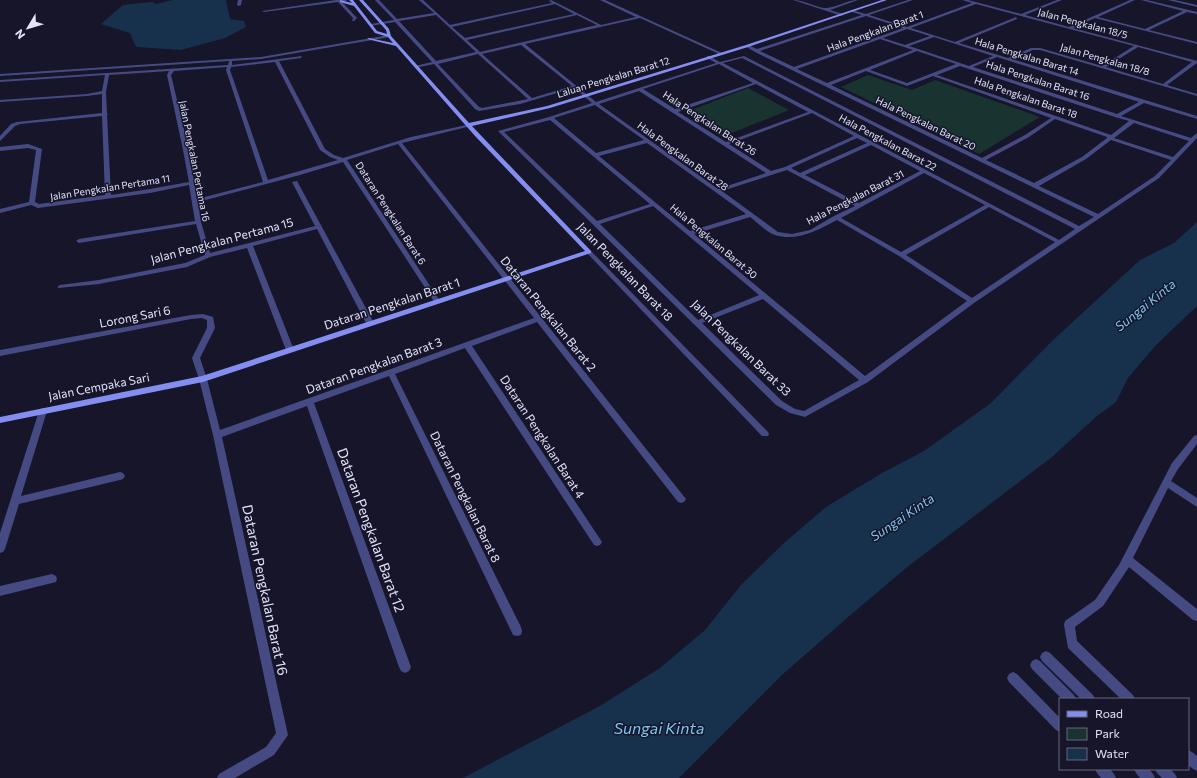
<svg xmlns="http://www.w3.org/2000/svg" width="1197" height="778" font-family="Commissioner,sans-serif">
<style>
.green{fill:#193330}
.water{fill:#17314c}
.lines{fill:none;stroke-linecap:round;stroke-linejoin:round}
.street{fill:#464a83;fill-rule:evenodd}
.secondary{fill:#848df0;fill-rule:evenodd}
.labels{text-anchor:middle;stroke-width:3;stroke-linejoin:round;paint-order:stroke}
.far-street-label{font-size:10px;fill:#e2e2fb;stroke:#16152a}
.street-label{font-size:12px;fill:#e2e2fb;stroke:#16152a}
.water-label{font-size:13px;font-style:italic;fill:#7cc6ef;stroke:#16152a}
.near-street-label{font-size:14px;fill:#e2e2fb;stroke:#16152a}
.near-water-label{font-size:16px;font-style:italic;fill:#7cc6ef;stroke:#16152a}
</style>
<rect width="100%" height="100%" fill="#16152a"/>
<g class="green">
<polygon points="868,75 912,90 935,80 1040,117 979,154 841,87"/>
<polygon points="748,88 789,110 722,137 686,112"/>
</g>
<g class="water">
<polygon points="173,0 226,0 230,19 244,21 246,27 225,38 181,50 136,47 130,33 101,24 123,5 152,2 156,4"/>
<polygon points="1197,222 1197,306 1155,346 1128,378 1116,402 1097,416 1052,457 906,568 847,618 782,675 679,778 463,778 600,706 660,668 705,630 741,585 784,543 826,507 882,473 924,451 991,403 1052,341 1140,260 1174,243"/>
</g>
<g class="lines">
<g class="street">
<polygon points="238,0 242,0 241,5 239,6 237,5"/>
<polygon points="336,0 348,0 342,2 357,18 354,21 352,21 353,18 338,2 264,12 262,11"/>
<path d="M375,0H379L397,19L434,13L419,0H423L450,25L552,3L549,1L551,0L601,25L636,17L600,0H605L722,53L719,54L640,18L525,44L596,102L716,63L707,58V56H709L720,62L744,56L1079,226L1094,217L755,52L745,46L748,45L757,49L862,15L852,12V10L866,14L908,0H913L869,15L907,27L972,3L962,0H968L1021,14L1057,0H1062L1025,15L1069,27L1130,0H1135L1098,17L1145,29L1183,11L1141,0H1147L1197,12V14L1187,12L1149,30L1197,42V44L1095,18L1073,28L1197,61V63L1167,85L1197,94V96L1040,50H1033L1012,59L1197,116V119L1144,103L1121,116L1191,138L1197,133V138L1159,178L974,303L868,382L805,417L790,413L776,405L498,131L549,117L592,103L574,88L520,104L479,111L475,109L434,64L415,68V66L432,62L395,22L370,26L371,24L394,20ZM555,4L574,14L465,38L452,27ZM976,4L1134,46L1102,66L1040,48H1031L1008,58L959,43L1017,19L1016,17L955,42L911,28ZM436,15L476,52L436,61L399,21ZM577,15L597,25L480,52L467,40ZM866,16L903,28L794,67L760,51ZM907,29L930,36L905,45L883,38ZM934,37L993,56L969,66L909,46ZM880,39L913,50L827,83L797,69ZM521,45L572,86L532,98L482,54ZM1138,47L1192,62L1163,84L1106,67ZM917,51L956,64L907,83L870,70ZM478,54L528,99L482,108L479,107L438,64ZM997,57L1139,102L1117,114L973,67ZM742,58L1075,229L1059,240L723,63ZM719,64L753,83L675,109L643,89ZM960,66L1115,117L1129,121L1111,135L937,75ZM866,71L907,86L933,76L1051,118L1025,135L982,158L831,85ZM756,84L808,112L726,142L678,112ZM639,91L766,173L718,189L599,104ZM595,105L644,140L596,153L554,118ZM812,113L854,136L785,167L771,171L729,144ZM1055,119L1107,137V138L1082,157L1034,183L986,160L1029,137ZM550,120L650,204L597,221L504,132ZM1134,123L1189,141L1173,157L1114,138ZM857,138L867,143L800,173L791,168ZM1111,140L1171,160L1155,176L1098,214L1039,186L1086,159ZM647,143L746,214L690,231L599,156ZM871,145L920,171L859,203L805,175ZM787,170L855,206L834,216L810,230L792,234L778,232L722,191ZM924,173L985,205L901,252L841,218ZM653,206L759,295L698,320L600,224ZM989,207L1055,242L972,298L906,255ZM750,217C757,222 766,232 775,235C797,242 818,230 837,220L899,256L967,301L865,376L694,234ZM763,299L859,380L804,411L795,409L782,401L702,323Z"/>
<path d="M793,0C804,0 819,9 827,8C838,7 847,0 858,0L830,10L843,14L842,16Z"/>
<polygon points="1168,0 1175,0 1197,5 1197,7"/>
<path d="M389,35L390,37L261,59L232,61V65L302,56L301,58L279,61L325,149L334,155L343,158L411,137L471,124V126L402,143L686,499L684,502L681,503L678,502L537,322L472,346L600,539L602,542L600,545L597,546L594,545L465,348L395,374L521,627L522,631L521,635L517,636L513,635L389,376L314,403L411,667L409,671L405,673L401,671L399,667L307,406L222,437L288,735L274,755L235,778H217L219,774L266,747L276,733L213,435L199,379L192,358L207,328V320L202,318L191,319L0,356V350L191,315L203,314L213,317L215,328L200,358L207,379L220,430L534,318L398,144L347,160L440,301L439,303H435L343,162L300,175L198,202L201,222L210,253L315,226L292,182L297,181L374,323L373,325H367L366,323L317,229L253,246L294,350L290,353L286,350L247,248L210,257L187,267L99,284L58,288V286L60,285L99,280L185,263L205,255L196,224L79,243L76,241L79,239L195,221L189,185L150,193L38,208L31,205L0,213V209L29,202L36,150L28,148L0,151V147L28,144L42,149L35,202L39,204L105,195L102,116L20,124L15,126L0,141V136L11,124L17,122L102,113V94L87,96L0,102V100L87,94L102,91L105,75L0,82V80L228,65L229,61L0,76V74L261,57ZM275,62L320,150L330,157L338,160L268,180L230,70L231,67ZM227,67L226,70L263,182L197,199L189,150L171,75L174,71ZM169,71L167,75L183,150L189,182L150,189L111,195L107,115L108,114L107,113L106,92L109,75Z"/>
<polygon points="589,250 591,251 768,432 769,434 768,436 762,436 587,253 587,251"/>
<polygon points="43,408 46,409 47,411 21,496 120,472 123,473 125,476 123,479 120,480 19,504 5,549 3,552 0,553 0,533 39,411 40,409"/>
<polygon points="1197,435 1197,444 1178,469 1171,481 1197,498 1197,507 1168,488 1133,558 1197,609 1197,621 1193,620 1129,567 1103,606 1075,627 1077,641 1133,695 1135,699 1121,699 1068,648 1064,625 1065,621 1095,600 1119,565 1172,463 1194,436"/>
<polygon points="52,574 56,576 57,579 56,582 0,596 0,586"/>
<polygon points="1046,651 1050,653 1093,695 1095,699 1081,699 1042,661 1040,657 1042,653"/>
<polygon points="1036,659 1040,661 1074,695 1076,699 1062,699 1032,669 1030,665 1032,661"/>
<polygon points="1013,672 1017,674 1060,718 1060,732 1056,730 1009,682 1007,678 1009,674"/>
<polygon points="1188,750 1192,752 1197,756 1197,771 1193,769 1188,765"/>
<polygon points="1095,769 1110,769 1114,774 1116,778 1101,778 1097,773"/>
<polygon points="1134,769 1149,769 1153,774 1155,778 1140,778 1136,773"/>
<polygon points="1155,769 1170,769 1175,774 1177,778 1162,778 1157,773"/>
</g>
<polygon class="secondary" points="340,0 352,3 349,0 353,0 377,31 387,34 386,30 359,0 363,0 389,29 391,36 469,123 547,106 746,45 882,0 887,0 748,47 550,108 472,126 591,251 591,253 203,382 0,423 0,417 202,376 585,251 475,136 396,46 367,39 369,38 393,43 388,37 375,33 354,6 340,2"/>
</g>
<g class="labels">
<g class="far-street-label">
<text transform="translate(1083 23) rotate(15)" y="4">Jalan Pengkalan 18/5</text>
<text transform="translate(875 31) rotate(-20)" y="4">Hala Pengkalan Barat 1</text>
<text transform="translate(1027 56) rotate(17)" y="4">Hala Pengkalan Barat 14</text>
<text transform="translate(1105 59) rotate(16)" y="4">Jalan Pengkalan 18/8</text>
<text transform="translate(613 77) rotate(-17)" y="4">Laluan Pengkalan Barat 12</text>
<text transform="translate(1038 80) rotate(18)" y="4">Hala Pengkalan Barat 16</text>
<text transform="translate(1026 97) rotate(19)" y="4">Hala Pengkalan Barat 18</text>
<text transform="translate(710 123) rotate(33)" y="4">Hala Pengkalan Barat 26</text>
<text transform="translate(926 123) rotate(26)" y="4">Hala Pengkalan Barat 20</text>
<text transform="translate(888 142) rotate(28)" y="4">Hala Pengkalan Barat 22</text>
<text transform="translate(683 156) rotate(36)" y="4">Hala Pengkalan Barat 28</text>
<text transform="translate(195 161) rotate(79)" y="4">Jalan Pengkalan Pertama 16</text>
<text transform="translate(110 187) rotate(-9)" y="4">Jalan Pengkalan Pertama 11</text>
<text transform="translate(855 197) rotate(-27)" y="4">Hala Pengkalan Barat 31</text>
<text transform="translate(391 213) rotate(57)" y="4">Dataran Pengkalan Barat 6</text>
<text transform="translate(714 241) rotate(40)" y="4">Hala Pengkalan Barat 30</text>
</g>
<g class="street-label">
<text transform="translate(222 241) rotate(-15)" y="4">Jalan Pengkalan Pertama 15</text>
<text transform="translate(625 272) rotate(46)" y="4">Jalan Pengkalan Barat 18</text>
<text transform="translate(392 304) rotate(-18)" y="4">Dataran Pengkalan Barat 1</text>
<text transform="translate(548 314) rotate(51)" y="4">Dataran Pengkalan Barat 2</text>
<text transform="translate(135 317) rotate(-11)" y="4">Lorong Sari 6</text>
<text transform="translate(741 348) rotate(44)" y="4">Jalan Pengkalan Barat 33</text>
<text transform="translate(374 366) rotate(-20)" y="4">Dataran Pengkalan Barat 3</text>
<text transform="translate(99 387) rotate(-11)" y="4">Jalan Cempaka Sari</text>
<text transform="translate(542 437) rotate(57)" y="4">Dataran Pengkalan Barat 4</text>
<text transform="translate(465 497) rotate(64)" y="4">Dataran Pengkalan Barat 8</text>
</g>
<g class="water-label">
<text transform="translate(1145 305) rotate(-39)" y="5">Sungai Kinta</text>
<text transform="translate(902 517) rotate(-34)" y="5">Sungai Kinta</text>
</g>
<g class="near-street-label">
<text transform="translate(371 530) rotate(70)" y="5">Dataran Pengkalan Barat 12</text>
<text transform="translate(265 590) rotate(78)" y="5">Dataran Pengkalan Barat 16</text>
</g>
<g class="near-water-label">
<text x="659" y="734">Sungai Kinta</text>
</g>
</g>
<rect x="1059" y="698" width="130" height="72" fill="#16152a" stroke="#68677e"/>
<rect x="1067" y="711" width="20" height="6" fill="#848df0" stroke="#68677e"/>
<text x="1095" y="718" font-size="12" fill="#e2e2fb">Road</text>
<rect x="1067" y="728" width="20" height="12" fill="#193330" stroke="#68677e"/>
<text x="1095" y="738" font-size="12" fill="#e2e2fb">Park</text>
<rect x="1067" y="748" width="20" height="12" fill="#17314c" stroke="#68677e"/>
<text x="1095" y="758" font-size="12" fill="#e2e2fb">Water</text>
<g transform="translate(28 28) rotate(232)" stroke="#16152a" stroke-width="3" paint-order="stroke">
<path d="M0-3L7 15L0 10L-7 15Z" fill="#e2e2fb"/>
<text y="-6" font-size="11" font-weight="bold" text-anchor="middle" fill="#e2e2fb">N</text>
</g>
</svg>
